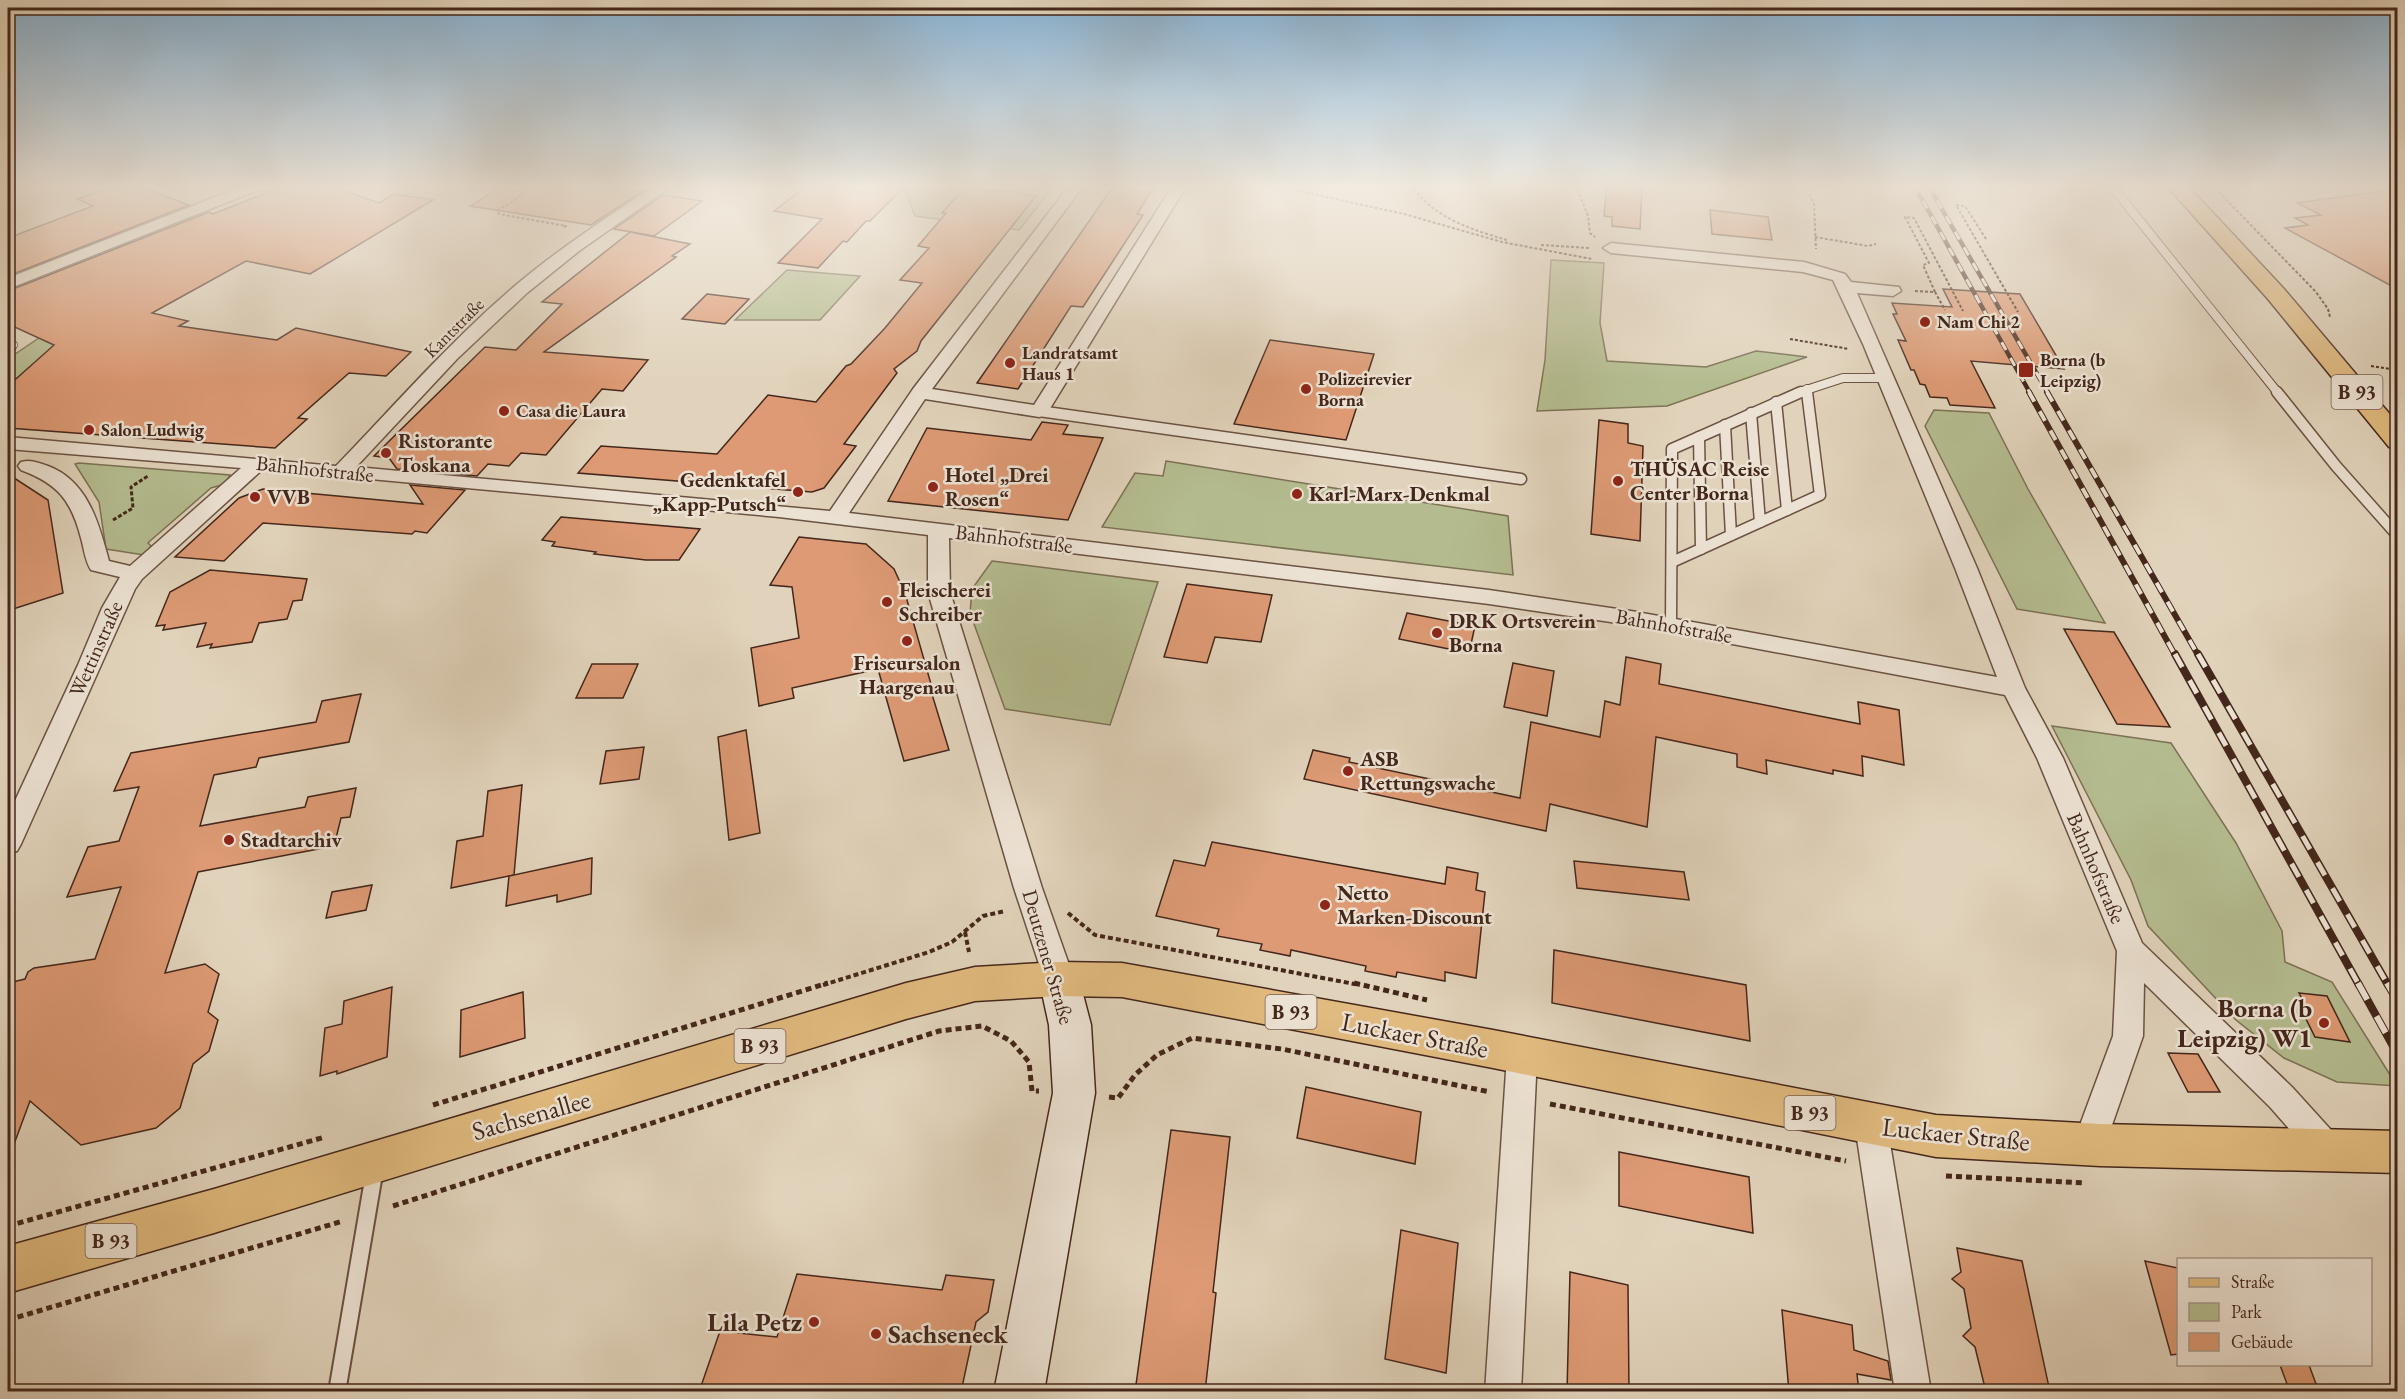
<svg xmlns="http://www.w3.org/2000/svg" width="2405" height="1399" font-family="'EB Garamond',serif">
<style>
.green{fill:#b4bc8f;stroke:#7c7255;stroke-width:1.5}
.building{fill:#dd9a74;stroke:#44271b;stroke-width:1.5}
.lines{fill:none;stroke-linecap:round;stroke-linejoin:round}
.lane-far2-casing{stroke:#6b5243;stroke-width:10}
.lane-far1-casing{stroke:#6b5243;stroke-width:13}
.lane-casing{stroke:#6b5243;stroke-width:20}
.street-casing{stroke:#6b5243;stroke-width:3}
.secondary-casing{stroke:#44271b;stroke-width:3}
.primary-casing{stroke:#44271b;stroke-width:3}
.path-far3{stroke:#44271b;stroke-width:2;stroke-dasharray:3 2;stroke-linecap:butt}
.path-far2{stroke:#44271b;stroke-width:3;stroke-dasharray:4 2;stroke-linecap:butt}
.path-far1{stroke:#44271b;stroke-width:4;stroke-dasharray:5 3;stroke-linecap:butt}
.path{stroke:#44271b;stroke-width:5;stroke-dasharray:6 4;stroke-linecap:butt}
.lane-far2{stroke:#ece2d3;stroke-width:8}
.lane-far1{stroke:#ece2d3;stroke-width:10}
.lane{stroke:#ece2d3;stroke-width:16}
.street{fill:#ece2d3;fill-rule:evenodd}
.secondary{fill:#ece2d3;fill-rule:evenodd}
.primary{fill:#e0ba7e;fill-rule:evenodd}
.rail-far3-casing{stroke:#44271b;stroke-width:4.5}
.rail-far2-casing{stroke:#44271b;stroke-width:6}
.rail-far1-casing{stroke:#44271b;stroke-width:8}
.rail-casing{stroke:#44271b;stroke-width:8}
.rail-far3{stroke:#ece2d3;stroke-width:3;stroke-dasharray:9;stroke-linecap:butt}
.rail-far2{stroke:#ece2d3;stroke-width:4;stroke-dasharray:11;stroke-linecap:butt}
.rail-far1{stroke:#ece2d3;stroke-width:5;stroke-dasharray:15;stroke-linecap:butt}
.rail{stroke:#ece2d3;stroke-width:6;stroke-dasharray:19;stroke-linecap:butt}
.poi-dot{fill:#8f2418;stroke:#ece2d3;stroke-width:2}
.labels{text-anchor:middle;stroke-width:5;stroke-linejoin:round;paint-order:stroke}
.far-poi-label{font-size:18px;font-weight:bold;fill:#44271b;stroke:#ece2d3;text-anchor:start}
.far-street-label{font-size:18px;fill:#44271b;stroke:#ece2d3}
.shield{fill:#ece2d3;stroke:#765f52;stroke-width:1.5}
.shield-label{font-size:20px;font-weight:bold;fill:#44271b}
.poi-label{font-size:21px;font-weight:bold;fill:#44271b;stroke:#ece2d3;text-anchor:start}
.street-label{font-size:21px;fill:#44271b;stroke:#ece2d3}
.near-poi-label{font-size:26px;font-weight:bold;fill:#44271b;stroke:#ece2d3;text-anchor:end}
.near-street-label{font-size:26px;fill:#44271b;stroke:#ece2d3}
</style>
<rect width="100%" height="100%" fill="#e1d3bb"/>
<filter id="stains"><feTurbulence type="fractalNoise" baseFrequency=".00333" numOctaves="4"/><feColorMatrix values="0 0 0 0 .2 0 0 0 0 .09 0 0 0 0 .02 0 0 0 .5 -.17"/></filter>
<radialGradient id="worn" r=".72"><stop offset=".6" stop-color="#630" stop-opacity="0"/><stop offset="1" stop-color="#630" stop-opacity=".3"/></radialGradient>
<g class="green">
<polygon points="903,185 1055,185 1019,230 915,216"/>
<polygon points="1551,260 1604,263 1600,323 1607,361 1706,367 1756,351 1807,357 1667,406 1537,411 1545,360"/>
<polygon points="787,270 860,276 820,320 735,320"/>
<polygon points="94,315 8,386 8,359 39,338"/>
<polygon points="1934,410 1989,413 2028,489 2105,623 2017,609 1925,426"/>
<polygon points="1166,461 1508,516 1513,575 1102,527 1135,473 1163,476"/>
<polygon points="79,463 230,475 225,484 211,488 150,541 148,543 153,548 144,555 106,549 99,502 75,464"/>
<polygon points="992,561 1158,582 1110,725 1005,709 970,613 972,589"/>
<polygon points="2052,726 2171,743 2236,843 2282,931 2285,962 2332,982 2397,1086 2337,1082 2284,1058 2236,1020 2148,926 2131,880"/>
</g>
<g class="building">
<polygon points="117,185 136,185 189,205 8,276 8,238 93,206 77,199"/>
<polygon points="286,185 328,185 379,203 394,194 433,200 310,274 246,261 152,313 188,321 179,326 277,340 296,328 411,352 386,376 349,373 298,418 307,419 275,448 8,428 8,386 54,345 8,324 8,291 209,212 213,214"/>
<polygon points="505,185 602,185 643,191 591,225 470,206"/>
<polygon points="808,185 878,185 904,187 870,221 866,221 847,242 843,241 818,268 778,263 822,219 774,211"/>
<polygon points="1114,185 1155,185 1137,214 1143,215 1083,307 1071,306 1018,389 977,383"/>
<polygon points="1607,185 1642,189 1640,229 1612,226 1612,217 1604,216"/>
<polygon points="964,188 1002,192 1003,190 1036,196 921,341 917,351 894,369 897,373 844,444 856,446 824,488 812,492 578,473 601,446 717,454 768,395 816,402 846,366 851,364 885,328 922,283 900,280 929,248 918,246 946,213 942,213"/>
<polygon points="2397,189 2397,289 2285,228 2308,225 2295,218 2321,215 2297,203"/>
<polygon points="663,195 702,201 654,236 614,229"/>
<polygon points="1710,210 1768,217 1772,240 1712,234"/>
<polygon points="630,232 690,244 672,256 676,257 544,352 648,360 623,391 602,389 546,455 521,453 509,466 488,464 477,476 397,469 389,458 374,456 485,347 516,350 562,304 542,302"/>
<polygon points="1943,289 2020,294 2064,369 1971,361 1995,408 1950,405 1947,398 1930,397 1925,385 1920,384 1914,370 1911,370 1898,340 1906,341 1893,314 1897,314 1892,303 1952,307"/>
<polygon points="707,294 749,299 725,324 682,319"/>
<polygon points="1270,340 1374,354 1346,440 1234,424"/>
<polygon points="1599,420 1628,424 1628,443 1643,446 1640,541 1591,534"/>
<polygon points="1042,422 1068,425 1063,434 1103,438 1068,520 888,501 927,428 1031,440"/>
<polygon points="8,474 48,500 63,593 10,610 8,584"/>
<polygon points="410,485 465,490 427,533 415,531 412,534 263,523 224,561 175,557 239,498 263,489 423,504"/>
<polygon points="561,517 700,529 679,560 646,560 594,554 596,552 552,546 555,542 542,540"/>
<polygon points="799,537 866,544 894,569 905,593 933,691 931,691 949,750 904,761 878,669 792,688 794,698 759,706 751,648 799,638 792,587 770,585"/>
<polygon points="210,570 307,579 302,600 293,601 287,619 259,623 252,642 210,648 212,644 197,647 206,623 163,630 165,625 156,626 170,592"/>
<polygon points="1187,584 1272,595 1261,642 1215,637 1207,663 1164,657"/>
<polygon points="1407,613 1475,626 1469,653 1399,639"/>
<polygon points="2064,629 2114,632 2170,727 2117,724"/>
<polygon points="1626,657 1661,664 1659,684 1860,724 1858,702 1899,710 1904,765 1862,756 1863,776 1833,770 1833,774 1766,760 1767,774 1737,767 1737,754 1656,737 1647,827 1550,804 1546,831 1304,779 1313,750 1350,758 1349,762 1520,798 1531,722 1600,737 1605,701 1620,705"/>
<polygon points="1513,663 1554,671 1547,716 1504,707"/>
<polygon points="592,664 638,664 623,698 576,698"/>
<polygon points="361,694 349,742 259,758 256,767 214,775 200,826 305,807 308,797 356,788 350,817 341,818 334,846 198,872 165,973 205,964 219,974 208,1012 218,1020 209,1051 193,1064 180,1108 156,1128 81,1145 30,1101 10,1155 8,1155 8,983 25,979 28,972 34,968 95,959 121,887 67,897 88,847 119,841 139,787 114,791 131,753 316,722 322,701"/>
<polygon points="746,730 760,833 729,840 718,737"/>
<polygon points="644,747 639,779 600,784 606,751"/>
<polygon points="522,785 514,875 451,888 457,841 483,836 488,791"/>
<polygon points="1212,842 1445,884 1447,867 1478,873 1476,890 1485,892 1476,978 1445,972 1445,981 1397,972 1396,977 1365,971 1366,966 1291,950 1290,956 1260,950 1262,944 1217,936 1219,929 1156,916 1174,860 1205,866"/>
<polygon points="592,858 591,894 557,902 557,895 506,906 509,876"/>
<polygon points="1574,861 1684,872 1689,900 1577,888"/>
<polygon points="372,885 366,910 326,918 332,892"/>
<polygon points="1554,950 1746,985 1750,1041 1552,1003"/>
<polygon points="392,987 387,1057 337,1074 337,1071 320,1076 325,1028 342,1024 344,1001"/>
<polygon points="523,992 525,1038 460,1057 461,1010"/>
<polygon points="2299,993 2327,996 2350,1042 2315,1037 2300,1007 2307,1008"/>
<polygon points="2168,1053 2198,1054 2220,1092 2188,1092"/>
<polygon points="1306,1087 1421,1112 1415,1164 1297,1138"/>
<polygon points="1171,1130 1230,1137 1213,1292 1216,1293 1205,1392 1135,1392"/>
<polygon points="1619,1152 1749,1177 1753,1233 1619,1206"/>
<polygon points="1401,1230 1458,1243 1446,1373 1385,1359"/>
<polygon points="1957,1248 2022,1261 2050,1392 1986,1392 1975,1347 1963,1336 1971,1328 1964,1289 1952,1279 1961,1272"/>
<polygon points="2145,1261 2178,1268 2178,1354 2171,1355"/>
<polygon points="1570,1272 1628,1285 1629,1392 1567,1392"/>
<polygon points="797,1274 942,1290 946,1275 994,1280 988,1312 976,1322 961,1392 699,1392 720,1331 777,1337"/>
<polygon points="1782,1310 1852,1325 1854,1350 1888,1361 1891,1380 1857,1374 1859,1392 1789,1392"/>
<polygon points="2280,1365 2309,1365 2319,1392 2290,1392"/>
</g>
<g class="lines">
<g class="lane-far2-casing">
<g id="lane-far2">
<polyline points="2111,185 2278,393"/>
<polyline points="8,351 13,345"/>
<polyline points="1807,389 1808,393"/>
<polyline points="1797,393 1843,378 1884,378"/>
</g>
</g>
<g class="lane-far1-casing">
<g id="lane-far1">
<polyline points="2277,392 2336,466 2398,536"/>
<polyline points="1776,402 1787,510"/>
<polyline points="1039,411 1521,479"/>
<polyline points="1751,413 1760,522"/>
<polyline points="1725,425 1731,535"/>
<polyline points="1699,437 1701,549"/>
<polyline points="1672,562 1820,495 1807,392"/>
<polyline points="1671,625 1672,449 1801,392"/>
</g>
</g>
<g class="lane-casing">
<polyline id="lane" points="337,1392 375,1168"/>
</g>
<g class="street-casing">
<g id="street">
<polygon points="246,185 265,185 263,188 8,289 8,278"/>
<path d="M657,185H673L579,251L527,293L457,359L356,467L830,511L913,389L1070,185H1084L932,389L1034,405L1173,185H1187L1046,415L1039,417L925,399L849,513L1489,590L1631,611L1997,677L1955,568L1863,344L1833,280L1803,272L1611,253L1603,248L1611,243L1804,262L1845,274L1851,282L1899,287L1901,291L1893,296L1857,293L1977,568L2025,688L2063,758L2142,943L2292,1087L2341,1141L2346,1152L2341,1163L2330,1167L2319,1163L2270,1107L2144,983L2143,1036L2112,1125L2116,1145L2111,1156L2100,1160L2089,1156L2080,1125L2113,1036L2117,951L2037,758L2005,695L1631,625L1489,604L949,538L950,592L1042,888L1074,979L1069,988L1059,991L1049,988L1044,979L1014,888L928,592V535L779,517L263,469L142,579L135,589L21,844L17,851L8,854V816L78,665L102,608L120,577L91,570C85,561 84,548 81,538C71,500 58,484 21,470L18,466L21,462C31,459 39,463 48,466C88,481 99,524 109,561L130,566L241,468L8,449V437L336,466C395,405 451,340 516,285C560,248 608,216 657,185Z"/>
<polygon points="1522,1042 1533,1046 1537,1056 1521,1392 1485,1392 1507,1056 1511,1046"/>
<polygon points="1871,1110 1882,1114 1887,1125 1931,1392 1895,1392 1855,1125 1860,1114"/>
</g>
</g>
<g class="secondary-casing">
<polygon id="secondary" points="1059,962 1073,967 1079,979 1091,1025 1095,1093 1044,1392 994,1392 1053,1093 1049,1025 1039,979 1045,967"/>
</g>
<g class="primary-casing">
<g id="primary">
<polygon points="2166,185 2187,185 2284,289 2398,424 2398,449 2389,447 2268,299"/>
<polygon points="1059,962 1122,963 1493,1030 1936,1115 2100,1124 2398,1131 2398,1173 2100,1166 1936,1157 1493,1068 1122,997 1059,996 975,1001 906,1019 214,1233 8,1293 8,1246 214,1189 906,983 975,967"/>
</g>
</g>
<g class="path-far3">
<polyline points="538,185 497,211 499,214 566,226 564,227"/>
<polyline points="1272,185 1404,214 1502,242 1592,259"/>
<path d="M1411,185C1432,217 1472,230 1507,240"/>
<polyline points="1576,185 1588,216 1590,233 1595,237"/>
<polyline points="1805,185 1814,204 1816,249"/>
<polyline points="2212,185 2316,292 2328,309 2330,317"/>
<polyline points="1815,237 1868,246 1876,244"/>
<polyline points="1986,239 1965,206 1956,205 2018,312"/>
<polyline points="1541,245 1590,248"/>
<polyline points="1915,291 1935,292 1945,310"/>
<polyline points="1935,292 1923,265 1929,263 1905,217 1914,218 1963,311"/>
<polyline points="1790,339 1849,349"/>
<polyline points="2371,366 2398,370"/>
</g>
<polyline class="path-far2" points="113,520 133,508 131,487 148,476"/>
<g class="path-far1">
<polyline points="1068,913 1095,935 1360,985"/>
<polyline points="965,932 969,952"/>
<polyline points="823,985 929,952 952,942 983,916 1005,911"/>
</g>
<g class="path">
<polyline points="1354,983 1427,1000"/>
<polyline points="1109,1097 1118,1098 1135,1075 1157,1055 1192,1038 1282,1049 1490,1092"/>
<polyline points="1550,1104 1846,1161"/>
<polyline points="433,1105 828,983"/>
<polyline points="1946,1176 2085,1183"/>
<polyline points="393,1206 939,1031 982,1026 1011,1041 1029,1062 1032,1091 1039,1091"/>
<polyline points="8,1226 325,1137"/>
<polyline points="8,1320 343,1221"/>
</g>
<use href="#lane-far2" class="lane-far2"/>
<use href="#lane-far1" class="lane-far1"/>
<use href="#lane" class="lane"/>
<use href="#street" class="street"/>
<use href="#secondary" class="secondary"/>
<use href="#primary" class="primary"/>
<g class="rail-far3-casing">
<g id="rail-far3">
<polyline points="1914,185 2030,393"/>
<polyline points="1928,185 2048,393"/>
</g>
</g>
<g class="rail-far2-casing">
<g id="rail-far2">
<polyline points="2029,392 2175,655"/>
<polyline points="2047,392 2198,655"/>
</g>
</g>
<g class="rail-far1-casing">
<g id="rail-far1">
<polyline points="2175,654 2359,985"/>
<polyline points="2198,654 2388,985"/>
</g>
</g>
<g class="rail-casing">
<g id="rail">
<polyline points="2358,983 2398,1055"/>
<polyline points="2387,983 2398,1002"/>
</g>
</g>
<use href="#rail-far3" class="rail-far3"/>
<use href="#rail-far2" class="rail-far2"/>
<use href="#rail-far1" class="rail-far1"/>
<use href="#rail" class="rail"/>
</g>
<linearGradient id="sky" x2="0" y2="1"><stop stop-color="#88b4d6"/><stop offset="0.49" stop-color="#f2ebe0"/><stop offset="1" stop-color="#f2ebe0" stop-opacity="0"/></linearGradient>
<rect width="2405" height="381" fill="url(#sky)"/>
<g class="poi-dot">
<circle cx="1925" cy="322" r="6"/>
<circle cx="1010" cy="363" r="6"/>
<rect x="2018" y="362" width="16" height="16" rx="3"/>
<circle cx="1306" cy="389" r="6"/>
<circle cx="504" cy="411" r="6"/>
<circle cx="89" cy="430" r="6"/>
<circle cx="386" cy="453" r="6"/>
<circle cx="1618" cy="481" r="6"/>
<circle cx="933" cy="487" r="6"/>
<circle cx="798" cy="492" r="6"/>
<circle cx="1297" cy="494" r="6"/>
<circle cx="255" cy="497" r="6"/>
<circle cx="887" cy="602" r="6"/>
<circle cx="1437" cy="633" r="6"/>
<circle cx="907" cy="641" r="6"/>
<circle cx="1348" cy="771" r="6"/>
<circle cx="229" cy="840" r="6"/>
<circle cx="1325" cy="905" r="6"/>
<circle cx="2324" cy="1023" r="6"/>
<circle cx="814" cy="1322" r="6"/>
<circle cx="876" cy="1334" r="6"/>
</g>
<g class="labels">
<g class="far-poi-label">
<text x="1937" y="328">Nam Chi 2</text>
<text x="1022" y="359">Landratsamt<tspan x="1022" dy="21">Haus 1</tspan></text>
<text x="2040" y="366">Borna (b<tspan x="2040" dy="21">Leipzig)</tspan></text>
<text x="1318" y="385">Polizeirevier<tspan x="1318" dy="21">Borna</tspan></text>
<text x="516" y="417">Casa die Laura</text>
<text x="101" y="436">Salon Ludwig</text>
</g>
<g class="far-street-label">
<text transform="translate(454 328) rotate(-45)" y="6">Kantstraße</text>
</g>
<g class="shield">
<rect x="2331.5" y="375" width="51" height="34" rx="4.5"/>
<rect x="1265.5" y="995" width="51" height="34" rx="4.5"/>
<rect x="734.5" y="1029" width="51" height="34" rx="4.5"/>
<rect x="1784.5" y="1096" width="51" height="34" rx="4.5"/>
<rect x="85.5" y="1224" width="51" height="34" rx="4.5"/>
</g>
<g class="shield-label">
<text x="2357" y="399">B 93</text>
<text x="1291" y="1019">B 93</text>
<text x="760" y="1053">B 93</text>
<text x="1810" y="1120">B 93</text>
<text x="111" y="1248">B 93</text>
</g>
<g class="poi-label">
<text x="398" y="448">Ristorante<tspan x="398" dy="24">Toskana</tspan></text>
<text x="1630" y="476">THÜSAC Reise<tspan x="1630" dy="24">Center Borna</tspan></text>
<text x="945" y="482">Hotel „Drei<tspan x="945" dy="24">Rosen“</tspan></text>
<text x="786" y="487" text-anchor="end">Gedenktafel<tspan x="786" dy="24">„Kapp-Putsch“</tspan></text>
<text x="1309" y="501">Karl-Marx-Denkmal</text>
<text x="267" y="504">VVB</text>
<text x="899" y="597">Fleischerei<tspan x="899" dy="24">Schreiber</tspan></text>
<text x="1449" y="628">DRK Ortsverein<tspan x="1449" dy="24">Borna</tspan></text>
<text x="907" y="670" text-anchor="middle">Friseursalon<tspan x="907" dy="24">Haargenau</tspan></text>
<text x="1360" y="766">ASB<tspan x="1360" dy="24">Rettungswache</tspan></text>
<text x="241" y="847">Stadtarchiv</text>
<text x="1337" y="900">Netto<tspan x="1337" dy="24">Marken-Discount</tspan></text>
</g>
<g class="street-label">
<text transform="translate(315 469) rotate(6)" y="7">Bahnhofstraße</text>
<text transform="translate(1014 539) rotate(7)" y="7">Bahnhofstraße</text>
<text transform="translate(1674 626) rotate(10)" y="7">Bahnhofstraße</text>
<text transform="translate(96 649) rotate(-66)" y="7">Wettinstraße</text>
<text transform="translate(2096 868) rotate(67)" y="7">Bahnhofstraße</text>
<text transform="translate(1048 957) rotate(74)" y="7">Deutzener Straße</text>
</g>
<g class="near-poi-label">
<text x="2312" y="1017">Borna (b<tspan x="2312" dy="30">Leipzig) W1</tspan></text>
<text x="802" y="1331">Lila Petz</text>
<text x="888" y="1343" text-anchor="start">Sachseneck</text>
</g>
<g class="near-street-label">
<text transform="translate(1415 1035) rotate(11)" y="9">Luckaer Straße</text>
<text transform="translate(531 1115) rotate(-16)" y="9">Sachsenallee</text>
<text transform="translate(1956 1134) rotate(6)" y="9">Luckaer Straße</text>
</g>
</g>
<rect width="2405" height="1399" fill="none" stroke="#e1d3bb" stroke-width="30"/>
<rect x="9" y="9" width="2387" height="1381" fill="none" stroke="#44271b" stroke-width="3"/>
<rect x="15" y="15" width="2375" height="1369" fill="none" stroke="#44271b" stroke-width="1.5"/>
<rect x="2177" y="1258" width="195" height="108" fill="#ece2d3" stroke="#a99789" stroke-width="1.5"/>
<rect x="2189" y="1278" width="30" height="9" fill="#e0ba7e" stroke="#a99789" stroke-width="1.5"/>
<text x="2231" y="1288" font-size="18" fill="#44271b">Straße</text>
<rect x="2189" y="1303" width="30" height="18" fill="#b4bc8f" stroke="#a99789" stroke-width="1.5"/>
<text x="2231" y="1318" font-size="18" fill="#44271b">Park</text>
<rect x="2189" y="1333" width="30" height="18" fill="#dd9a74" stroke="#a99789" stroke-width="1.5"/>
<text x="2231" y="1348" font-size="18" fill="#44271b">Gebäude</text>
<rect width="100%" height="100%" filter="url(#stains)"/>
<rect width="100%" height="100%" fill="url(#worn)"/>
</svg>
